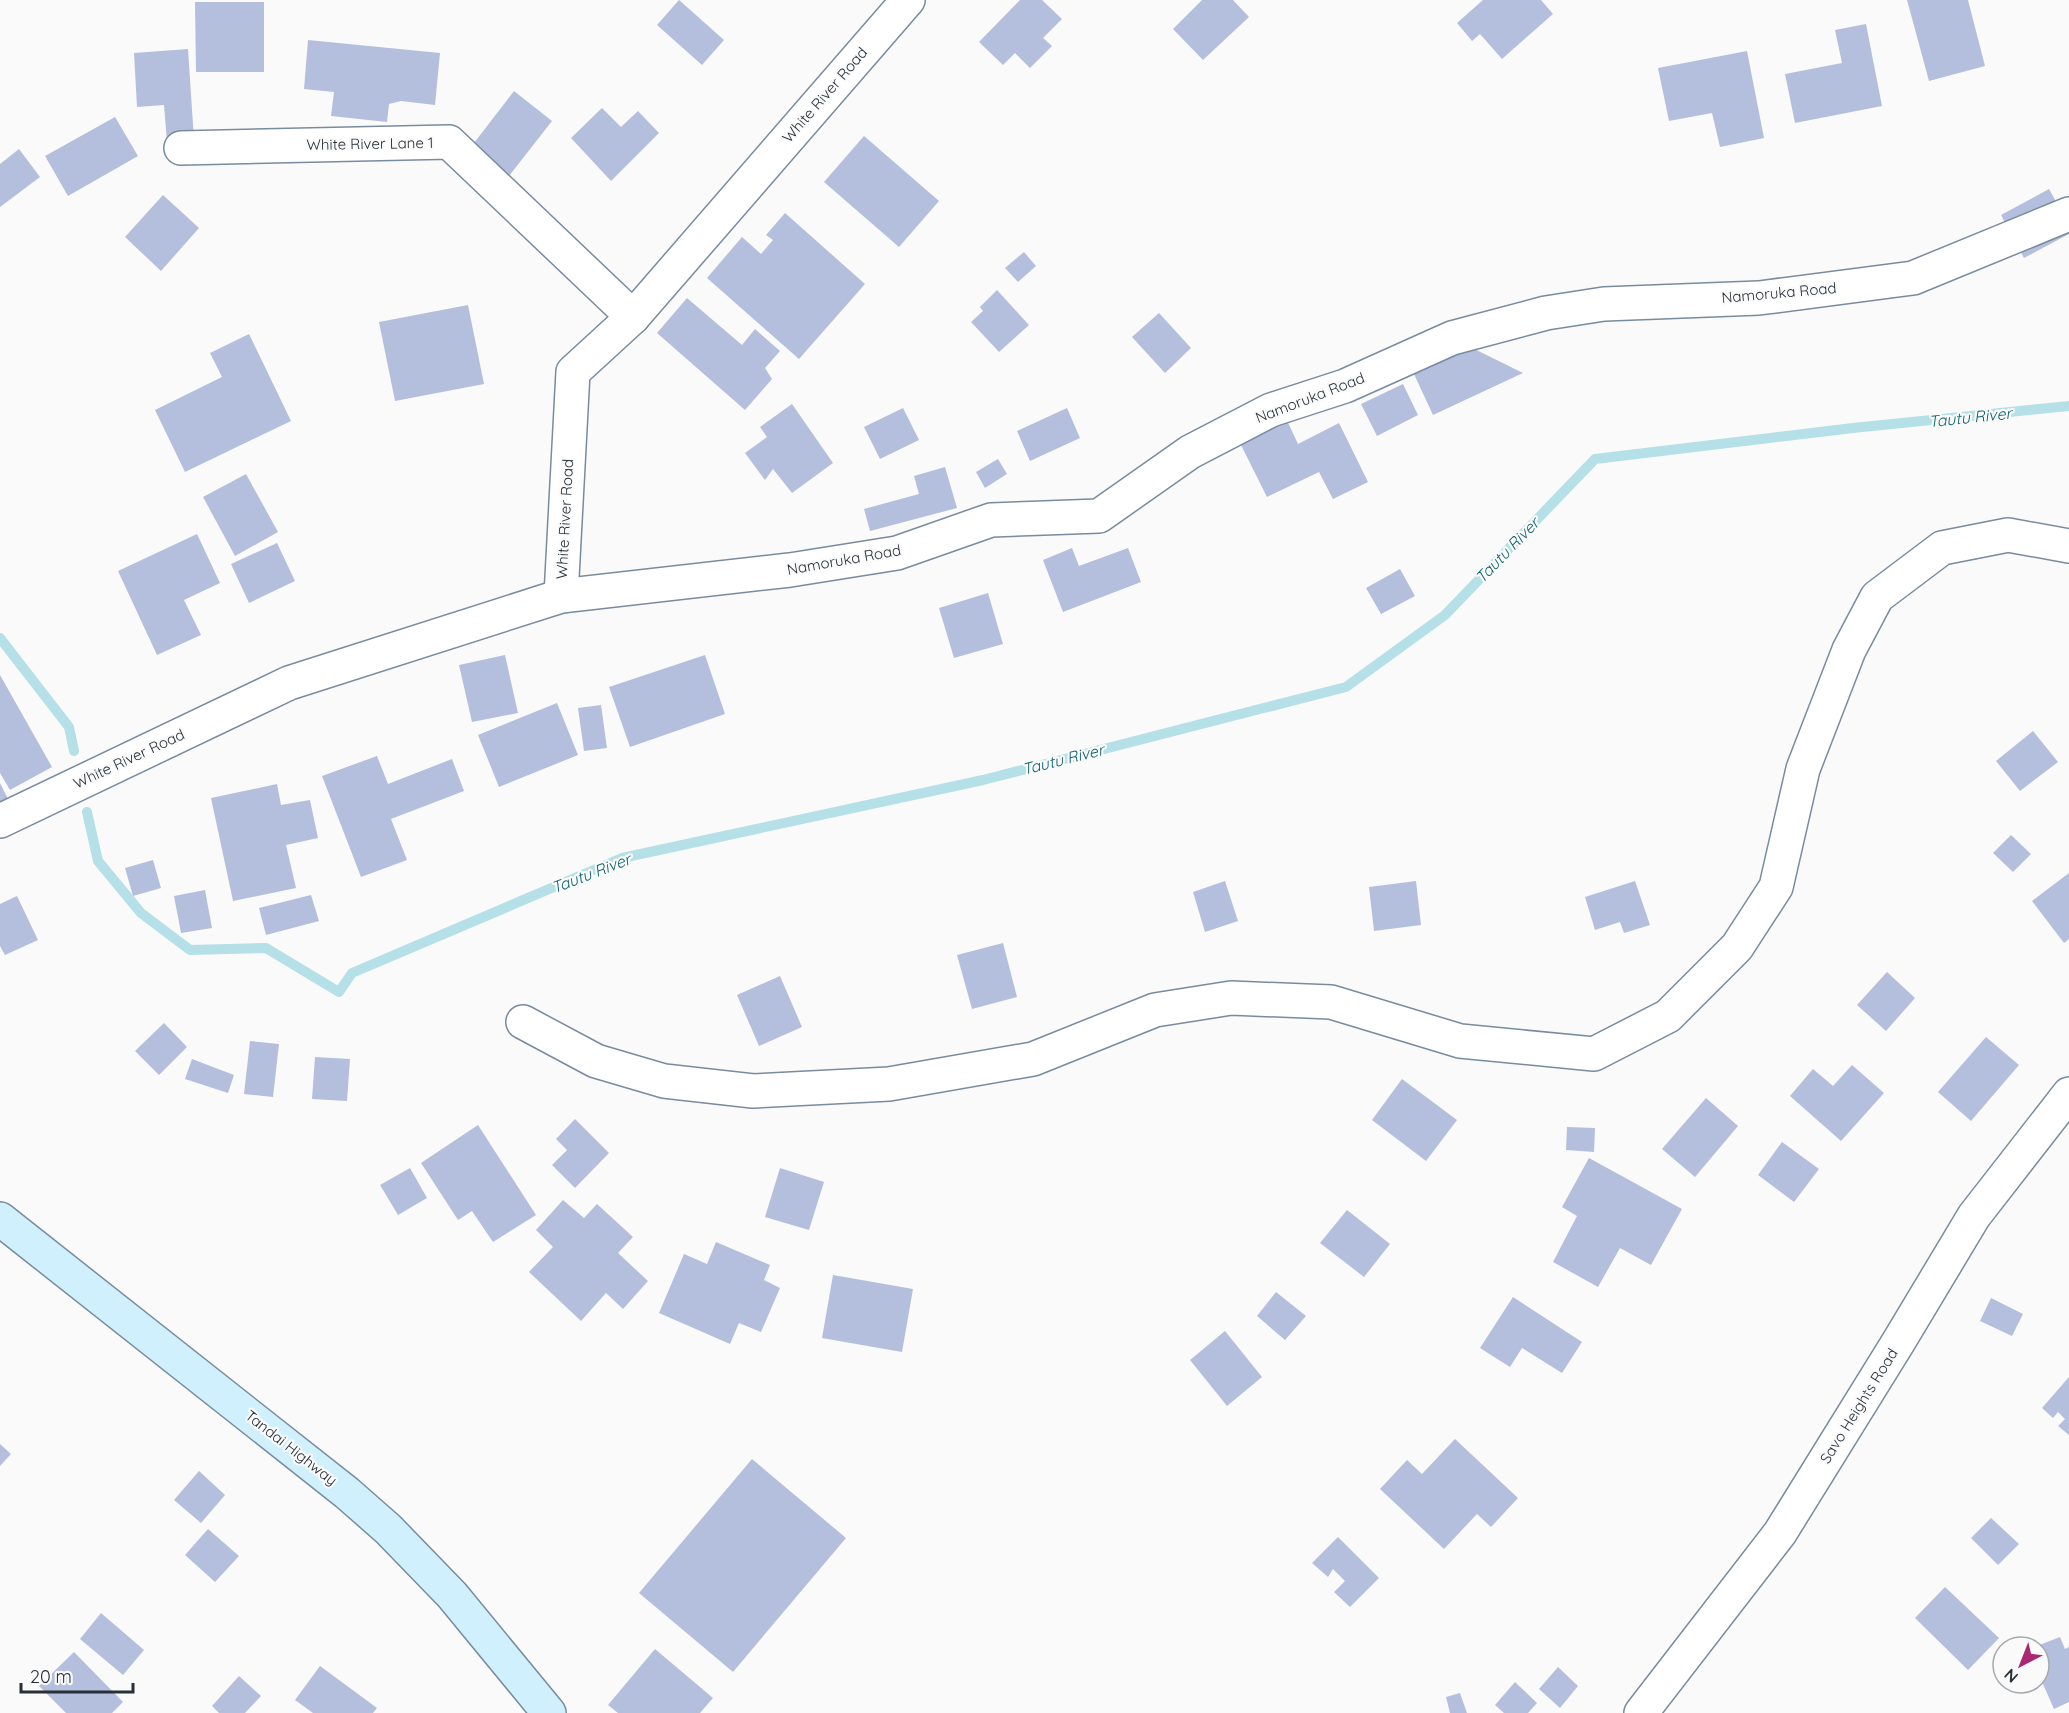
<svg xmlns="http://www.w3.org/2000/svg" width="2069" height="1713" font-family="Quicksand,sans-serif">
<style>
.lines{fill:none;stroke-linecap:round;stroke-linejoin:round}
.stream{stroke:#b5e0e8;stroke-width:10}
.building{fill:#b4bfde}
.street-casing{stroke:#788b9f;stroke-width:36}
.secondary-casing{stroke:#788b9f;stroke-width:36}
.street{stroke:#fff;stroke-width:33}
.secondary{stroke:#d1f0fe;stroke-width:33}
.labels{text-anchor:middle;stroke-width:4.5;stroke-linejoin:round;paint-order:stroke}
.street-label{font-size:15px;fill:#272f37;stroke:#fafafa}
.water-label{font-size:16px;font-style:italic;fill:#0d626f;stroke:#fafafa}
</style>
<rect width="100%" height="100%" fill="#fafafa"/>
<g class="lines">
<g class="stream">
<polyline points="0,638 69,727 74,751"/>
<polyline points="87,812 98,861 141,913 190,950 266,948 339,992 352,973 622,858 983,780 1346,687 1445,615 1595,459 1853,428 2069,406"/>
</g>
</g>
<g class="building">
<polygon points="679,0 724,40 702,65 657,25"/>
<polygon points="1020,0 1042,0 1062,19 1043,38 1052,46 1030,68 1015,53 1003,65 979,42"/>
<polygon points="1202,0 1233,0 1249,17 1203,60 1173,29"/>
<polygon points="1483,0 1541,0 1553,14 1502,59 1480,34 1472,41 1457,23"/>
<polygon points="1907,0 1968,0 1985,66 1929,81"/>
<polygon points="195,2 264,2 264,72 196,72"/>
<polygon points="1866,24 1882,106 1795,123 1785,74 1842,63 1835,30"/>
<polygon points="308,40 440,53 435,105 401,101 389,104 387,122 331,116 334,92 304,89"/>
<polygon points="188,49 194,140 167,142 164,105 137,107 134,53"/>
<polygon points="1747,51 1764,138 1720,147 1712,113 1669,121 1658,68"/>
<polygon points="514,91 552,121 502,185 464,156"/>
<polygon points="602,108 621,127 638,111 659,133 611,181 571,138"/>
<polygon points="115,117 138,156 68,196 45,156"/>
<polygon points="864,136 939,201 899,247 824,182"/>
<polygon points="19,149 40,177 0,207 0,164"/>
<polygon points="2049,189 2069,225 2069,234 2024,258 2001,215"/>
<polygon points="163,195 199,228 161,271 125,237"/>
<polygon points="785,213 865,284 799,359 707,278 742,237 761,254 773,240 766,235"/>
<polygon points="1024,252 1036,266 1018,282 1005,268"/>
<polygon points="997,290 1029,325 999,352 971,322 983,311 980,307"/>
<polygon points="687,298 742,345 755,329 780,351 765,368 772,379 745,410 657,333"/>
<polygon points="468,305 484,384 395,401 379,322"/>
<polygon points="1159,313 1191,348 1165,373 1132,337"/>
<polygon points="249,334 291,421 185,472 155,410 222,377 210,353"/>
<polygon points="1452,338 1523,373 1433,415 1407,359"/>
<polygon points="1403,384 1418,415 1377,436 1361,404"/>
<polygon points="792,404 833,463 792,493 773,469 765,480 745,453 767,437 760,427"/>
<polygon points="903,408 919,440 880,459 864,427"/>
<polygon points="1067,408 1080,438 1030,461 1017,431"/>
<polygon points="1284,414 1298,444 1339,423 1368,482 1333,499 1319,472 1267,497 1237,437"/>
<polygon points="998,459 1007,474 985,488 976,472"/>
<polygon points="945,467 957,508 870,531 864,509 919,494 914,476"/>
<polygon points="246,474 278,532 235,556 203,497"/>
<polygon points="197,534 220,583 184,600 201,635 157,655 118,571"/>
<polygon points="277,543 295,581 249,603 231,564"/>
<polygon points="1072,548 1079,566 1128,548 1141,582 1063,612 1043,560"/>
<polygon points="1400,569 1415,596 1381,614 1366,588"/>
<polygon points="988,593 1003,644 954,658 939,608"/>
<polygon points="505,655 518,713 472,722 459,665"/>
<polygon points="705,655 725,714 630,747 609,687"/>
<polygon points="0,675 52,767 10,790 0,773"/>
<polygon points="557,703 578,755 499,787 478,735"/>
<polygon points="601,705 607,748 584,751 578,708"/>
<polygon points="2033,731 2058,762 2020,791 1996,761"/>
<polygon points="377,756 388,784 452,759 464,791 391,819 407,860 361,877 322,776"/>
<polygon points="0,783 8,799 0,804"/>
<polygon points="277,784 281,805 310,800 318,838 286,845 296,888 233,901 211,798"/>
<polygon points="2011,835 2031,854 2013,872 1993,853"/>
<polygon points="153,860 161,888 133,896 125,868"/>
<polygon points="2069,873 2069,939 2064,943 2032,901"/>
<polygon points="1225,881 1238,921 1205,932 1193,892"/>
<polygon points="1416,881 1421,925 1374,931 1369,887"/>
<polygon points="1635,881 1650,925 1624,933 1620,922 1595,930 1585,897"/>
<polygon points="205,890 212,928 181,933 174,896"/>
<polygon points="311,895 319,921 266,935 259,908"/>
<polygon points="17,896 38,940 5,955 0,946 0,904"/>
<polygon points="1003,943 1017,997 972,1009 957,955"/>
<polygon points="1887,972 1915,998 1886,1031 1857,1005"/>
<polygon points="780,976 802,1027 759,1046 737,995"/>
<polygon points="164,1023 187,1047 159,1075 135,1051"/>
<polygon points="1986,1037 2019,1065 1971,1121 1938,1092"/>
<polygon points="250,1041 279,1044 273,1097 244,1094"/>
<polygon points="315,1057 350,1059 347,1101 312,1099"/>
<polygon points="192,1059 234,1075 228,1093 185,1079"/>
<polygon points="1852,1065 1884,1093 1841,1141 1790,1096 1813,1069 1833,1086"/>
<polygon points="1402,1079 1457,1120 1426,1161 1372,1120"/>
<polygon points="1706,1098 1738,1126 1695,1177 1662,1149"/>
<polygon points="575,1119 609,1153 575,1188 552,1165 567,1150 556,1139"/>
<polygon points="478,1125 536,1215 493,1242 472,1211 458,1220 421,1163"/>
<polygon points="1567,1127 1595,1128 1594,1152 1566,1150"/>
<polygon points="1782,1142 1819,1169 1794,1202 1758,1175"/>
<polygon points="1589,1158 1682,1209 1651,1265 1620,1248 1598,1287 1553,1262 1577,1216 1562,1207"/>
<polygon points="410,1168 427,1198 398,1215 380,1185"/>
<polygon points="780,1168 824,1182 809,1230 765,1217"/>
<polygon points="563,1200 584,1218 597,1204 633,1237 618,1253 648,1281 623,1309 606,1293 581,1321 529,1272 553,1247 536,1230"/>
<polygon points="1347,1210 1390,1244 1364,1277 1320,1243"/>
<polygon points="716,1242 770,1265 764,1280 780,1288 761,1332 739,1323 730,1344 659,1313 684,1254 707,1264"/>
<polygon points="833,1275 913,1289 902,1352 822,1338"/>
<polygon points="1276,1292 1306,1316 1285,1340 1257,1316"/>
<polygon points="1513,1297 1582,1342 1562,1373 1522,1348 1510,1367 1480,1348"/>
<polygon points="1991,1298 2023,1314 2012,1336 1980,1321"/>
<polygon points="1225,1331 1262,1377 1227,1406 1190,1360"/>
<polygon points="2069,1377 2069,1435 2058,1426 2065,1419 2058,1412 2053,1418 2042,1408"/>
<polygon points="1455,1439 1518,1498 1491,1527 1477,1514 1444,1549 1380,1489 1407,1460 1422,1474"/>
<polygon points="0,1444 11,1454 0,1466"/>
<polygon points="752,1459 846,1538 733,1672 639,1593"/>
<polygon points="199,1471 225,1495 201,1523 174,1500"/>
<polygon points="1991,1518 2019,1544 1998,1565 1971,1538"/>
<polygon points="208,1529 239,1556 215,1582 185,1555"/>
<polygon points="1338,1537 1379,1578 1350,1607 1334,1592 1345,1581 1333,1569 1328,1577 1312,1563"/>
<polygon points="1945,1587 1999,1638 1968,1670 1915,1618"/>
<polygon points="101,1613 144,1650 123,1675 80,1639"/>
<polygon points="2060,1637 2065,1649 2069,1647 2069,1702 2054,1709 2039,1675 2039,1647 2034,1647"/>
<polygon points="655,1649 713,1698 700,1713 618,1713 608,1705"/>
<polygon points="74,1652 123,1702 112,1713 66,1713 39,1686"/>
<polygon points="320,1666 377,1708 373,1713 313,1713 295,1700"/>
<polygon points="1558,1667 1578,1686 1560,1708 1539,1689"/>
<polygon points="239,1676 261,1696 245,1713 219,1713 212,1706"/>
<polygon points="1515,1682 1537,1703 1528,1713 1504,1713 1495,1705"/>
<polygon points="1460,1693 1467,1713 1450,1713 1446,1697"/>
</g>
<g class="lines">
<g class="street-casing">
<g id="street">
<polyline points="181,148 449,142 633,317"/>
<polyline points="561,596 573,372 633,317 908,0"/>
<polyline points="0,821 289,683 561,596 790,570 897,553 991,520 1099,516 1190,452 1271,410 1345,386 1452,338 1546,313 1604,304 1759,298 1913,278 2069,214"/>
<polyline points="523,1022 596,1061 664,1081 753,1091 889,1084 1033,1059 1155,1010 1231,998 1331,1002 1460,1041 1594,1054 1668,1016 1737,947 1776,887 1803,769 1849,650 1877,597 1942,548 2008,535 2069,546"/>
<polyline points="1641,1713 1780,1533 1899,1341 1974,1216 2069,1094"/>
</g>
</g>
<g class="secondary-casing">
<polyline id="secondary" points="0,1219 347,1493 388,1529 452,1595 549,1713"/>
</g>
<use href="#street" class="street"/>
<use href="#secondary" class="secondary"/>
</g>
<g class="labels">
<g class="street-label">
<text transform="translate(825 95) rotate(-49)" y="5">White River Road</text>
<text transform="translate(370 144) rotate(-1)" y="5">White River Lane 1</text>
<text transform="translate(1779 293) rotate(-5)" y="5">Namoruka Road</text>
<text transform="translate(1310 398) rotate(-21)" y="5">Namoruka Road</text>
<text transform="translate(565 519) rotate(-87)" y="5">White River Road</text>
<text transform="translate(844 560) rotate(-10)" y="5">Namoruka Road</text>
<text transform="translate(129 759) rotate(-25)" y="5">White River Road</text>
<text transform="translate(1859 1406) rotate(-58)" y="5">Savo Heights Road</text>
<text transform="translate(291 1448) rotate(38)" y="5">Tandai Highway</text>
</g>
<g class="water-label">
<text transform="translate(1970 417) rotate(-6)" y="6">Tautu River</text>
<text transform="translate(1507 550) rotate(-46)" y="6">Tautu River</text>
<text transform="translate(1063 759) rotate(-14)" y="6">Tautu River</text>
<text transform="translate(591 873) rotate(-21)" y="6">Tautu River</text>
</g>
</g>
<g transform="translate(2021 1665) rotate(222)"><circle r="28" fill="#fafafa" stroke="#a6a9ac" stroke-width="1.5"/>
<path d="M0-4.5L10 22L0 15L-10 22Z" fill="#a92773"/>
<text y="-9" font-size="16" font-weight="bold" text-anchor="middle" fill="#272f37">N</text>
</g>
<path d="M21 1683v9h112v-9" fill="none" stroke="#272f37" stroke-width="3"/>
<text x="30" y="1683" font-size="18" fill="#272f37" stroke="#fafafa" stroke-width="4.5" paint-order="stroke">20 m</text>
</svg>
